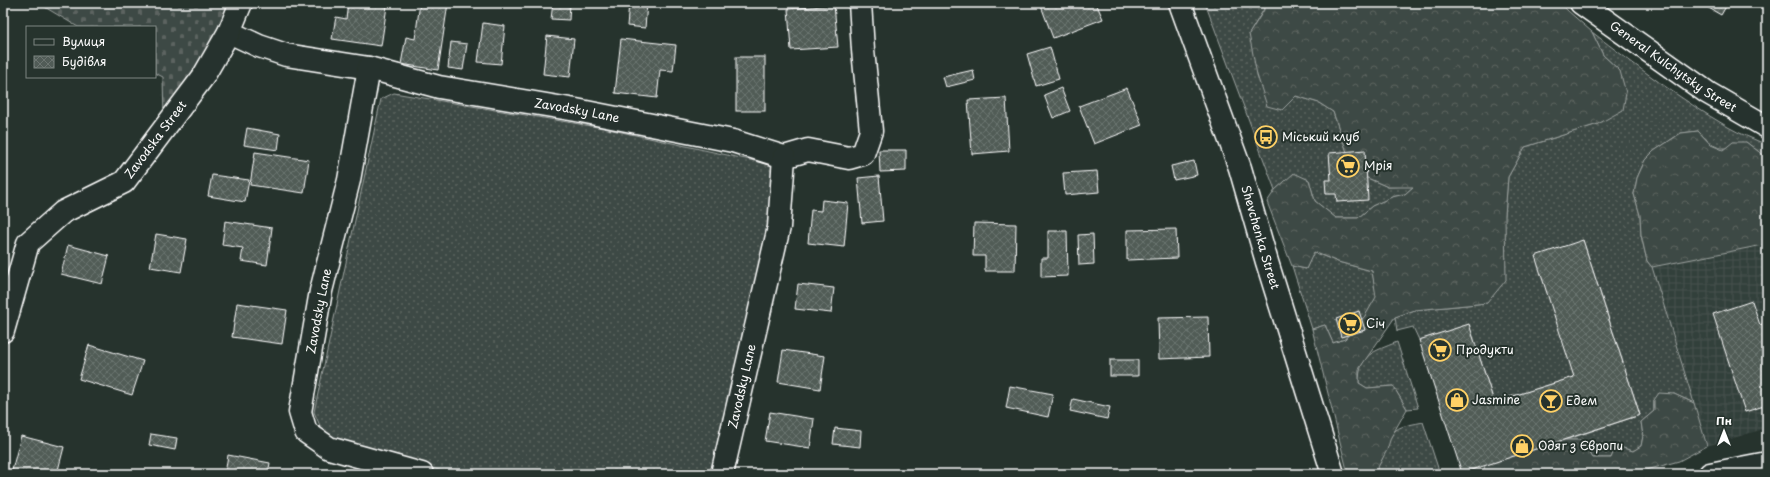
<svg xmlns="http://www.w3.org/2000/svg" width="1770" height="477" font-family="'Playpen Sans',sans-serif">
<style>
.industrial{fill:url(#industrial-grid)}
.grass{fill:url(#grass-dots);stroke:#9ea4a2}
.forest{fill:url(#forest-crowns);stroke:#9ea4a2}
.cemetery{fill:url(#cemetery-stones);stroke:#9ea4a2}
.building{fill:url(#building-cross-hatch);stroke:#fff}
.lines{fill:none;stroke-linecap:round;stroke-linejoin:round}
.minor-casing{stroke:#fff;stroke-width:25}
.minor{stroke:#26332d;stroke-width:22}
.labels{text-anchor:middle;stroke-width:4;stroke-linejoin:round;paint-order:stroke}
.street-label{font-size:12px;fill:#fff;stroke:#26332d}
.poi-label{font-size:12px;fill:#fff;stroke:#26332d;text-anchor:start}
</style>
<defs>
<pattern id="industrial-grid" width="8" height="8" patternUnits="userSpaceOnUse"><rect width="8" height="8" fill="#333f3a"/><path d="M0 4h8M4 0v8" fill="none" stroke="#47524e"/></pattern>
<pattern id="grass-dots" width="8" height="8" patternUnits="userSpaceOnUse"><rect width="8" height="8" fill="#3e4944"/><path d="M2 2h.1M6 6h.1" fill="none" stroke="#5b6460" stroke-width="1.8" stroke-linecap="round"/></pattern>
<pattern id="forest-crowns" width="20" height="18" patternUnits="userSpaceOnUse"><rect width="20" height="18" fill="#3e4944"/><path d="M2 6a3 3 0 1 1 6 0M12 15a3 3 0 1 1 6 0" fill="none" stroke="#5b6460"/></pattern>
<pattern id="cemetery-stones" width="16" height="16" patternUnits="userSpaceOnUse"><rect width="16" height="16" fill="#3e4944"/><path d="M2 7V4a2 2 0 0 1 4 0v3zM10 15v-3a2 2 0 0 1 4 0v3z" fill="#5b6460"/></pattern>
<pattern id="building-cross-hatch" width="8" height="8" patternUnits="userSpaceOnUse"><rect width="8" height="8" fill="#515c57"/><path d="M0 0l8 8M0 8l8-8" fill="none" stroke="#6b7470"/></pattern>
</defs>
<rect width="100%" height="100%" fill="#26332d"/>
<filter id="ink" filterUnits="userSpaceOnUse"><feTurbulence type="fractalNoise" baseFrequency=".025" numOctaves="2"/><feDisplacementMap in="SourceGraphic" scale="8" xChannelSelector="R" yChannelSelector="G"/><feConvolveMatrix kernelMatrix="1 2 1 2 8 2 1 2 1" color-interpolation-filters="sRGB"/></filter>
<g filter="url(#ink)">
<polygon class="industrial" points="1767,235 1767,428 1707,446 1652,267"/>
<g class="grass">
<polygon points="1205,3 1264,3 1264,9 1249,34 1282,110 1296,96 1319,103 1333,112 1354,172 1388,187 1414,186 1405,194 1392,197 1372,206 1358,218 1336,218 1315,201 1309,180 1294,174 1275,190"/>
<path d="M1592,32C1636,66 1680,99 1728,127C1740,134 1754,139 1767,145V158L1746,142C1720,151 1718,152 1698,131L1681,133L1654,151L1645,160L1637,178L1634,194L1640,215L1641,235L1647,261L1652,267L1694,403L1674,394L1654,400V411L1641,422L1643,436L1641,446L1633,451L1616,446L1611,458H1593L1580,440H1565L1640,415L1583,240L1574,377L1494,402L1469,325L1419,340L1413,327L1397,331L1395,317L1415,310L1487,303L1505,215L1508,177L1525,147L1598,124L1620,71L1603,55Z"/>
<polygon points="394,93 603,128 773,165 772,208 713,474 454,474 337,443 324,435 314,412 381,99"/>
<polygon points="1313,252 1338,262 1372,271 1377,297 1365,316 1345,339 1333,343 1325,325 1312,329 1292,266 1306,269"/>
<path d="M1397,342L1418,408L1407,409L1393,386L1367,388L1359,383C1359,353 1374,352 1397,342Z"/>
<path d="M1423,422L1440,474H1369C1386,466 1384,441 1396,430C1402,425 1416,424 1423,422Z"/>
</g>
<g class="forest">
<polygon points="1264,3 1559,3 1592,32 1603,55 1620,71 1626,93 1623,110 1598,124 1525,147 1508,177 1505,215 1506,280 1487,303 1415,310 1395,317 1359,369 1359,383 1367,388 1393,386 1407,409 1391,437 1387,450 1376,471 1369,474 1354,474 1347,470 1312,329 1325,325 1333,343 1345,339 1365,316 1376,297 1372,271 1338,262 1314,252 1306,269 1292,266 1267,202 1275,190 1294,173 1309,180 1315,201 1336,218 1358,218 1372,206 1392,197 1405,194 1413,187 1388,187 1354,172 1333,112 1319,103 1296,96 1282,110 1267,106 1257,75 1249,34 1264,10"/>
<polygon points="1698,131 1711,145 1723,150 1733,142 1746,142 1767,158 1767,246 1763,245 1652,267 1647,261 1641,235 1640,215 1634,194 1637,178 1645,160 1654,151 1681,133"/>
<polygon points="1659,393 1674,394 1694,403 1707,446 1679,461 1632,474 1483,474 1485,465 1565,440 1580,440 1593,458 1611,458 1616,446 1633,451 1641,446 1643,436 1641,422 1654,411 1654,400"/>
</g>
<polygon class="cemetery" points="38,3 241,3 164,119 163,77 155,73 155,27 78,27"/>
<g class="building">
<polygon points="348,3 367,3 387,6 381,46 332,39 336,17 346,19"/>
<polygon points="420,3 448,3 438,70 401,64 406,37 415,39"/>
<polygon points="553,3 570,3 569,20 551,19"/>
<polygon points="629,3 647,3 645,28 627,26"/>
<polygon points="1048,3 1096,3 1103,19 1053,38 1041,6"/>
<polygon points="1700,3 1728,3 1721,15"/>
<polygon points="834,5 838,47 791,50 788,9"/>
<polygon points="483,23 505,26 501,64 478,62"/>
<polygon points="547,36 574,39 570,77 543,74"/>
<polygon points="621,39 676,45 673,71 660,70 657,98 615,93"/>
<polygon points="451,42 467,44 463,70 448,68"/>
<polygon points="1050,47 1059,79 1036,86 1027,54"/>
<rect x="736" y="57" width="29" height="54"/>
<polygon points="973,70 975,80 946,87 943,77"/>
<polygon points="1061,88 1070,111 1053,118 1044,95"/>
<polygon points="1127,88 1142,125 1094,144 1079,106"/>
<polygon points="1006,98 1009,151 972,154 968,100"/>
<polygon points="247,128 280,134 278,150 244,145"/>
<polygon points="879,150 906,150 906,171 880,172"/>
<polygon points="1365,150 1368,200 1337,202 1336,194 1326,194 1325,180 1331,180 1329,153"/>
<polygon points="255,152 309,160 304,193 250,185"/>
<polygon points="1194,161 1197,175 1174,180 1171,166"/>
<polygon points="1097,171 1099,192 1065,195 1063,173"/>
<polygon points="212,175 249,180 245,202 208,196"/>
<polygon points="879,176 883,221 862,223 858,178"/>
<polygon points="822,200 848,203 844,247 808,243 811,210 821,211"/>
<polygon points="225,221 272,228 267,265 241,261 243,248 222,245"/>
<polygon points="974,223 1016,224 1015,271 985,271 985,256 973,256"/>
<polygon points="1176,229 1177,258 1127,260 1127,230"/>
<polygon points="1048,231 1067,231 1068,276 1041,277 1041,258 1048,258"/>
<polygon points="156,234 187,239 181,272 150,267"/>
<polygon points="1093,234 1094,264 1079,265 1078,235"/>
<polygon points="1583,240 1640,415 1462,473 1419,340 1469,324 1494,402 1574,377 1535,256"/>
<polygon points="68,245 109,256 102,284 61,274"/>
<polygon points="798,284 834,288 831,313 795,309"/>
<polygon points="1752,301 1760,325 1767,322 1767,405 1745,412 1713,314"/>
<polygon points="237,303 287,310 282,344 232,337"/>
<polygon points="1359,311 1365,330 1341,337 1336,319"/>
<polygon points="1208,317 1209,357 1159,359 1158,318"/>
<polygon points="89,345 143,361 132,395 79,379"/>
<polygon points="783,350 825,356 820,389 778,382"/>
<rect x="1110" y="360" width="28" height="16"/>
<polygon points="1010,386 1053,394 1048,417 1006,408"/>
<polygon points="1073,399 1110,407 1107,419 1070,411"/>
<polygon points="770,412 814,419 810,448 765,441"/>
<polygon points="835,428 861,431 860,447 833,444"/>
<polygon points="151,434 177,438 175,450 149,445"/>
<polygon points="21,436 64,447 57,474 11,474"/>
<polygon points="228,455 270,463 268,474 225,474"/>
</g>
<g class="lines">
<g class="minor-casing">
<g id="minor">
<path id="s1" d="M1180,3L1240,168L1267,262L1333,474"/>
<path id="s2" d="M1581,3L1708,93L1767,127"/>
<path id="s3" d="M229,32L259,46L286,55L369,68L439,87L576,110L733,141L784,157L808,150L849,158L863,154L871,131L863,50L860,3"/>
<polyline points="369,68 349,180 321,291 300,412 306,432 329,448 422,474"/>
<path id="s4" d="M3,331L28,243L63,212L124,182L203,77L229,32L241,3"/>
<path id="s5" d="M722,474L779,227L784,157"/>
<polyline points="1710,474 1767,463"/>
</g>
</g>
<use href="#minor" class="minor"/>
</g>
</g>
<defs>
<g id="bus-ring" transform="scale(1.15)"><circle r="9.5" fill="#26332d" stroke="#ffd166" stroke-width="1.5"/><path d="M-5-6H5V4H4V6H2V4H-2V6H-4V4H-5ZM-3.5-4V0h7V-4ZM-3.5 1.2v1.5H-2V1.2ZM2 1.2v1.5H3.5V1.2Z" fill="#ffd166"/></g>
<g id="supermarket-ring" transform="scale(1.15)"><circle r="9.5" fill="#26332d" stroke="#ffd166" stroke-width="1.5"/><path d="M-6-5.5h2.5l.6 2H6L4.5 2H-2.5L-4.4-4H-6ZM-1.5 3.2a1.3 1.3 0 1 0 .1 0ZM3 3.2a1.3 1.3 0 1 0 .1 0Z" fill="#ffd166"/></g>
<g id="shop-ring" transform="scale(1.15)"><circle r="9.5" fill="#26332d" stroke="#ffd166" stroke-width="1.5"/><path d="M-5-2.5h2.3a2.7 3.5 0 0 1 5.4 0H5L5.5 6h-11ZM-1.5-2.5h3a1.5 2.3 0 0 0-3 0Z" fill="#ffd166"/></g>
<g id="bar-ring" transform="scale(1.15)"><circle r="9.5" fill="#26332d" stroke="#ffd166" stroke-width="1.5"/><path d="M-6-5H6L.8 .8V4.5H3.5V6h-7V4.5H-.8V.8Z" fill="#ffd166"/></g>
</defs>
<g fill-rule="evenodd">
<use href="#bus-ring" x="1266" y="137"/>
<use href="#supermarket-ring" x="1348" y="166"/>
<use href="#supermarket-ring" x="1350" y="324"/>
<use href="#supermarket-ring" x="1440" y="350"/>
<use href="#shop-ring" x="1457" y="400"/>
<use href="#bar-ring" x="1551" y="401"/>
<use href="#shop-ring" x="1522" y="446"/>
</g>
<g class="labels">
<g class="street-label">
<text dy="4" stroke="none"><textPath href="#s2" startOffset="112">General Kulchytsky Street</textPath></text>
<text dy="4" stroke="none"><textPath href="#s3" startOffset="358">Zavodsky Lane</textPath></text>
<text dy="4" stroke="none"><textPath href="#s4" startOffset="259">Zavodska Street</textPath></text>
<text dy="4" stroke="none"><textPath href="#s1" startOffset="248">Shevchenka Street</textPath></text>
<text transform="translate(319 311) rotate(-79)" y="4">Zavodsky Lane</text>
<text dy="4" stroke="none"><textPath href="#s5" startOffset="90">Zavodsky Lane</textPath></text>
</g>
<g class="poi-label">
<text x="1282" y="141">Міський клуб</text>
<text x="1364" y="170">Мрія</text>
<text x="1366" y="328">Січ</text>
<text x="1456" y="354">Продукти</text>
<text x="1472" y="404">Jasmine</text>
<text x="1566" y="405">Едем</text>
<text x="1538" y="450">Одяг з Європи</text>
</g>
</g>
<rect width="1770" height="477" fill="none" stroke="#26332d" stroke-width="16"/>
<rect x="8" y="8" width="1754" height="461" fill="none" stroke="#fff" stroke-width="1.5" filter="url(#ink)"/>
<rect x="26" y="26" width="130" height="52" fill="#26332d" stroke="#7d8581"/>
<rect x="34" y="39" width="20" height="6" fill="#26332d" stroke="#7d8581"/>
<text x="62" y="46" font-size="12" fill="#ffffff">Вулиця</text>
<rect x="34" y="56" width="20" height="12" fill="url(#building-cross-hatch)" stroke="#7d8581"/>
<text x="62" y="66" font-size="12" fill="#ffffff">Будівля</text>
<g transform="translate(1724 431)" stroke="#26332d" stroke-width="3" paint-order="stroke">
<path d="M0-3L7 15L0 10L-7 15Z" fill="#ffffff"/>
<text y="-6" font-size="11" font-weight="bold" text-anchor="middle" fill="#ffffff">Пн</text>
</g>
</svg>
